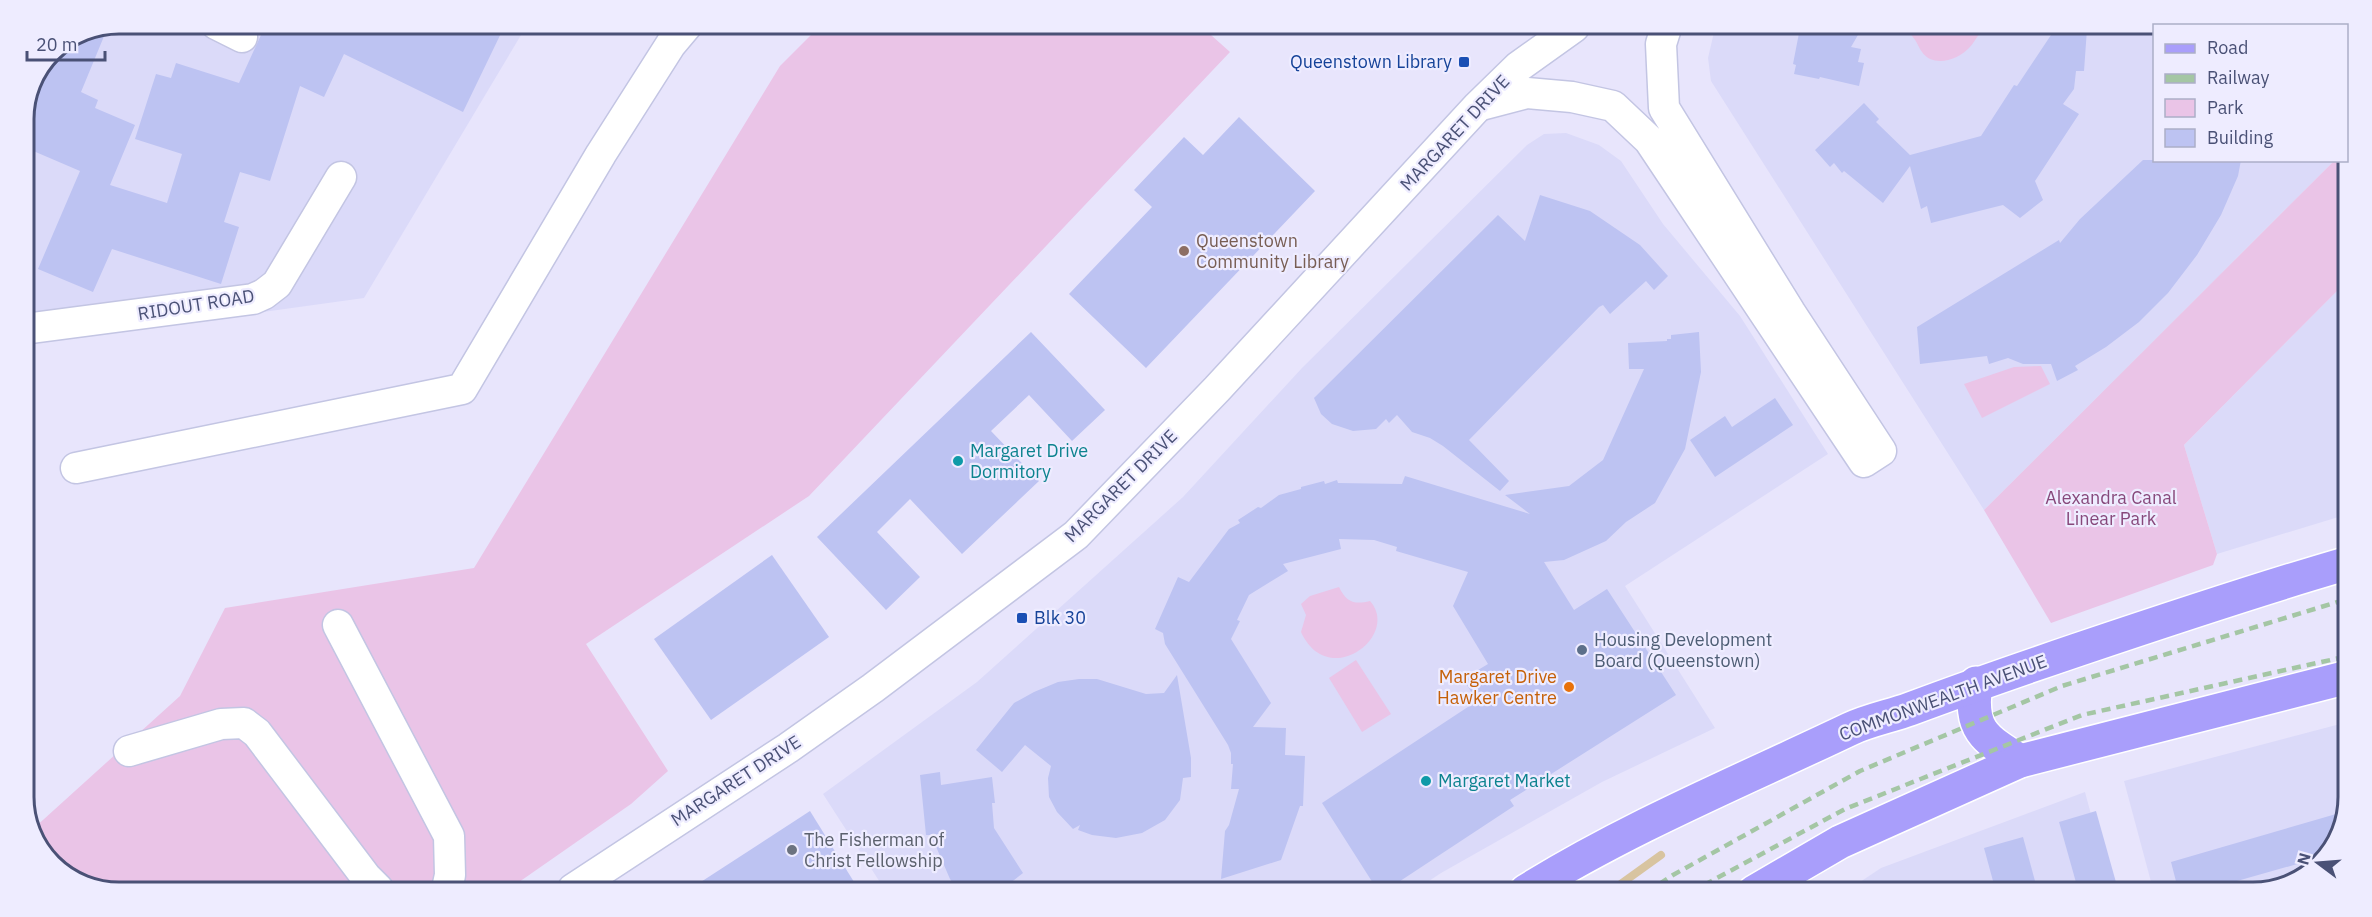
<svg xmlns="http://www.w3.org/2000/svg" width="2372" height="917" font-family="'IBM Plex Sans',sans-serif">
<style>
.residential{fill:#dbdaf9}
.green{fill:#eac4e7}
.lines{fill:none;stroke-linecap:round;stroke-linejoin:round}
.stream{stroke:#d8c4a0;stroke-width:8}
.building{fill:#bdc3f2}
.minor-casing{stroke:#c3c5e3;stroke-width:33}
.major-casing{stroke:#fff;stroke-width:36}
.minor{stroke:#fff;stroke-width:30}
.major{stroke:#a99efb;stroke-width:33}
.rail{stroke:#a4c6a4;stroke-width:4.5;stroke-dasharray:9 6;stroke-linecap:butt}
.transit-dot{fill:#1a4fb4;stroke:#eeecff;stroke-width:2}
.education-dot{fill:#8d6e63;stroke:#eeecff;stroke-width:2}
.culture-dot{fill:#0f9aa8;stroke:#eeecff;stroke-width:2}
.service-dot{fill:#5c6f8a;stroke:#eeecff;stroke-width:2}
.food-dot{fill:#e8710a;stroke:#eeecff;stroke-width:2}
.worship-dot{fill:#6b7280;stroke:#eeecff;stroke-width:2}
.labels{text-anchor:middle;stroke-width:4.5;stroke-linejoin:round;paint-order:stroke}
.transit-label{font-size:18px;fill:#164399;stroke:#eeecff;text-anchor:end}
.street-label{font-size:18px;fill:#4a5176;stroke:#eeecff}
.education-label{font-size:18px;fill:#785e54;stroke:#eeecff;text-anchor:start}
.culture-label{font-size:18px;fill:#0d838f;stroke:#eeecff;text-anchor:start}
.park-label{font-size:18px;fill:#87487b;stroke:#eeecff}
.service-label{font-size:18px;fill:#4e5e75;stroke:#eeecff;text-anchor:start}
.food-label{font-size:18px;fill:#c56008;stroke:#eeecff;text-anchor:end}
.worship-label{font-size:18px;fill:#5b616d;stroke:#eeecff;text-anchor:start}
.rim{fill:none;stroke:#4a5176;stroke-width:3}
</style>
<rect width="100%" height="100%" fill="#e8e5fc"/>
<g class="residential">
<polygon points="119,24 527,25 364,298 24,345 24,113 52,52"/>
<polygon points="1715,28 2154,29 2154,160 2334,161 1984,510 1711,81 1708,58"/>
<polygon points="1566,133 1599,145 1621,161 1663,224 1740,316 1828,454 1625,586 1715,728 1602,782 1441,873 1414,891 885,890 823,794 977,682 1183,497 1302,368 1527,145 1544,134"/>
<polygon points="2347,281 2345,515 2217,554 2184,445"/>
<polygon points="2344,723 2343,829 2310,874 2253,893 2154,893 2124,781"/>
<polygon points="2085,792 2112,893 1845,892 1881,868"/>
</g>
<g class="green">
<polygon points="820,26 1202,27 1230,52 809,496 586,644 668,771 631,804 509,889 88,888 43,855 33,829 180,696 225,608 474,568 780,66"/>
<path d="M1913,28H1992V32L1980,33C1976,38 1973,44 1969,48C1958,60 1933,68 1922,52C1917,45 1917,40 1909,33Z"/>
<polygon points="2348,147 2347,281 2184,445 2217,554 2213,565 2051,623 1984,510 2334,161 2346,160"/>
<polygon points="2041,366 2050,384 1982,418 1964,384 2014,367"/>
<path d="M1339,587C1346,602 1354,605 1370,601C1401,636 1328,691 1301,632L1306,615L1301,604L1310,596Z"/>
<polygon points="1356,660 1391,714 1362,732 1329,678"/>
</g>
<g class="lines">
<polyline class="stream" points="1611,891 1661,855"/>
</g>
<g class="building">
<polygon points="266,24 285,24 309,35 314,24 505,25 463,112 344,54 324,97 300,86 270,181 240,172 224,222 239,227 221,284 112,249 93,292 38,269 80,171 24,147 24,113 52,52 107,29 81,92 98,100 95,108 135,125 110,185 167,203 182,154 135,139 156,74 171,78 176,63 239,83"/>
<polygon points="1800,28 1862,28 1851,47 1861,49 1858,62 1864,63 1859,86 1820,77 1819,79 1794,74 1796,65 1793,64"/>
<polygon points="2055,29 2087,29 2084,71 2076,71 2074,89 2063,104 2079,114 2035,181 2043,200 2020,218 2003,205 1931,223 1927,206 1921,209 1910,166 1883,203 1844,171 1842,173 1834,163 1830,167 1815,150 1864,103 1879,119 1876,122 1910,155 1981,136 2014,85 2017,86"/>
<polygon points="1239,117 1315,191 1146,368 1069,294 1152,207 1134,190 1184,137 1203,155"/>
<polygon points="2143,160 2241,160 2238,176 2221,215 2197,255 2168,293 2139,322 2106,347 2075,366 2078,370 2057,381 2051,364 2023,364 2008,358 1989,364 1987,356 1920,364 1917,327 2059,240 2060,243 2080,219"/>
<polygon points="1540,195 1590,211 1640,245 1668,276 1654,290 1646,281 1610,314 1603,305 1599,307 1469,440 1509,481 1500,491 1443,446 1430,438 1412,432 1397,415 1389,423 1386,419 1376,429 1353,431 1332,424 1321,414 1314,398 1498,215 1525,241"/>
<polygon points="1031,332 1105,410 1072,441 1029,395 991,431 1039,481 962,554 910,499 877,532 920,577 886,610 817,537"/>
<polygon points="1699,332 1701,372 1685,449 1655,503 1626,522 1606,541 1564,560 1544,562 1574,610 1607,589 1676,695 1510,800 1514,806 1385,891 1378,891 1322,803 1477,701 1463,679 1488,664 1453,606 1468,572 1396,551 1397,547 1374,540 1339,539 1341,549 1283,564 1288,571 1249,595 1237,620 1240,621 1231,639 1271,703 1253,727 1286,728 1285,755 1305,756 1303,806 1300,806 1281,860 1221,879 1225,831 1229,825 1239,789 1231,789 1233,764 1231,764 1231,753 1228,745 1165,644 1163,633 1155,629 1178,577 1189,582 1229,529 1240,523 1238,520 1258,507 1261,508 1279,495 1301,489 1301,487 1324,481 1325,484 1337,480 1338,483 1402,484 1405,476 1530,514 1505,495 1569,486 1603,460 1644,369 1629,369 1628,343 1667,341 1667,339 1671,339 1671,335"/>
<polygon points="1775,398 1793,425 1715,477 1690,440 1725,416 1732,427"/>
<polygon points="772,555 829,637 711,720 654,639"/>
<polygon points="1177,675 1191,758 1191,777 1183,778 1180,800 1165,820 1142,833 1116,838 1092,835 1078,830 1080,825 1073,829 1057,812 1049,797 1048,778 1051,766 1025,745 1002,772 976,750 1014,703 1034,692 1058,682 1079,679 1097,679 1146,694 1164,693"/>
<polygon points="940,772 941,785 992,777 995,803 992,803 994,828 1023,873 1005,887 1002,884 992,890 958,890 950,879 931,835 926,835 920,775"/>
<polygon points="810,811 859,890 690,889"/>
<polygon points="2096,811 2119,893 2079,893 2059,822"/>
<polygon points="2343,812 2343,829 2322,857 2223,885 2225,893 2179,893 2171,862"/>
<polygon points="2023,837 2038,892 1996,892 1984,848"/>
</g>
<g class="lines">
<g class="minor-casing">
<g id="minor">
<polyline points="216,24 242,37"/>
<polyline points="1481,105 1527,93 1572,97 1613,106 1649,140 1864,462 1881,451 1790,312 1664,108 1661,44 1666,28"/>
<polyline points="24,329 253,299 264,294 277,284 341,177"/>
<polyline points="76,468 462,389 601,154 671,44 687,25"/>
<polyline points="338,625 449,836 450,875 447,889"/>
<polyline points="129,751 221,724 244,723 257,733 366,877 378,889"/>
<polyline points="573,889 788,748 873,688 1076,535 1217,389 1478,106 1518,67 1574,27"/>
</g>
</g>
<g class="major-casing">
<g id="major">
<path d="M1976,683C1969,729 1983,738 2020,761"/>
<path d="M1526,891C1629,827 1741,781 1850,729C1869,720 1891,716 1910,709C1966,688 2021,669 2077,650C2166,620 2255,590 2345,564"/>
<polyline points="1754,892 1840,842 2020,761 2344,678"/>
</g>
</g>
<use href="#minor" class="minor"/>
<use href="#major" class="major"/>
<g class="rail">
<polyline points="1647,892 1673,875 1860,771 2062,686 2344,600"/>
<polyline points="1691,892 1845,809 2082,715 2344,657"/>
</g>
</g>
<g class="transit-dot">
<rect x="1458" y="56" width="12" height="12" rx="3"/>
<rect x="1016" y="612" width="12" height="12" rx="3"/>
</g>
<circle class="education-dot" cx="1184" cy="251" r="6"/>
<g class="culture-dot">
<circle cx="958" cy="461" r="6"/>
<circle cx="1426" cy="781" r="6"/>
</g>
<circle class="service-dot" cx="1582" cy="650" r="6"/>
<circle class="food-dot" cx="1569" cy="687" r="6"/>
<circle class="worship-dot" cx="792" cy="850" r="6"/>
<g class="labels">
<g class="transit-label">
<text x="1452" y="68">Queenstown Library</text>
<text x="1034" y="624" text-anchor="start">Blk 30</text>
</g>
<g class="street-label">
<text transform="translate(1455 133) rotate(-47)" y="6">MARGARET DRIVE</text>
<text transform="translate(196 305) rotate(-9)" y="6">RIDOUT ROAD</text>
<text transform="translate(1121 486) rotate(-45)" y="6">MARGARET DRIVE</text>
<text transform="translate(1943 698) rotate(-20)" y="6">COMMONWEALTH AVENUE</text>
<text transform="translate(736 781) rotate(-33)" y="6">MARGARET DRIVE</text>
</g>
<g class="education-label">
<text x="1196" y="247">Queenstown<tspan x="1196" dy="21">Community Library</tspan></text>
</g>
<g class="culture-label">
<text x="970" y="457">Margaret Drive<tspan x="970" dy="21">Dormitory</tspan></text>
<text x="1438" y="787">Margaret Market</text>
</g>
<g class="park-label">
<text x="2111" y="504">Alexandra Canal<tspan x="2111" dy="21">Linear Park</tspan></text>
</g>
<g class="service-label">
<text x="1594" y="646">Housing Development<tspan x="1594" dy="21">Board (Queenstown)</tspan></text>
</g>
<g class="food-label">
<text x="1557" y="683">Margaret Drive<tspan x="1557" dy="21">Hawker Centre</tspan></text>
</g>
<g class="worship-label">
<text x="804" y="846">The Fisherman of<tspan x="804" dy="21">Christ Fellowship</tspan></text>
</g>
</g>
<path d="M0 0H2372V917H0ZM119 34H2253A85 85 0 0 1 2338 119V797A85 85 0 0 1 2253 882H119A85 85 0 0 1 34 797V119A85 85 0 0 1 119 34Z" fill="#eeecff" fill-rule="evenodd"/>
<path class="rim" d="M119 34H2253A85 85 0 0 1 2338 119V797A85 85 0 0 1 2253 882H119A85 85 0 0 1 34 797V119A85 85 0 0 1 119 34Z"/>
<rect x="2153" y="24" width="195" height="138" fill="#eeecff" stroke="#acaec8" stroke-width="1.5"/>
<rect x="2165" y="44" width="30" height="9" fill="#a99efb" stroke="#acaec8" stroke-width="1.5"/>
<text x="2207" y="54" font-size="18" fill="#4a5176">Road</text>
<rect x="2165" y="74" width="30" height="9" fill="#a4c6a4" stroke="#acaec8" stroke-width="1.5"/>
<text x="2207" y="84" font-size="18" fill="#4a5176">Railway</text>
<rect x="2165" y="99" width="30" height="18" fill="#eac4e7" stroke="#acaec8" stroke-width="1.5"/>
<text x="2207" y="114" font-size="18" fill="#4a5176">Park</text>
<rect x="2165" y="129" width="30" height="18" fill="#bdc3f2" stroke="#acaec8" stroke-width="1.5"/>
<text x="2207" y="144" font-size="18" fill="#4a5176">Building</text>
<g transform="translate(2318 863) rotate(286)" stroke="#eeecff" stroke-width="4.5" paint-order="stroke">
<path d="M0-4.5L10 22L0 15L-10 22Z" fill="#4a5176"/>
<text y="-9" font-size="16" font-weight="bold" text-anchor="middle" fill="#4a5176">N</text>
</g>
<path d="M27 51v9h78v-9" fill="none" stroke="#4a5176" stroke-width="3"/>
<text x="36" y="51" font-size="18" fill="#4a5176" stroke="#eeecff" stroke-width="4.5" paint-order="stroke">20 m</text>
</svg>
